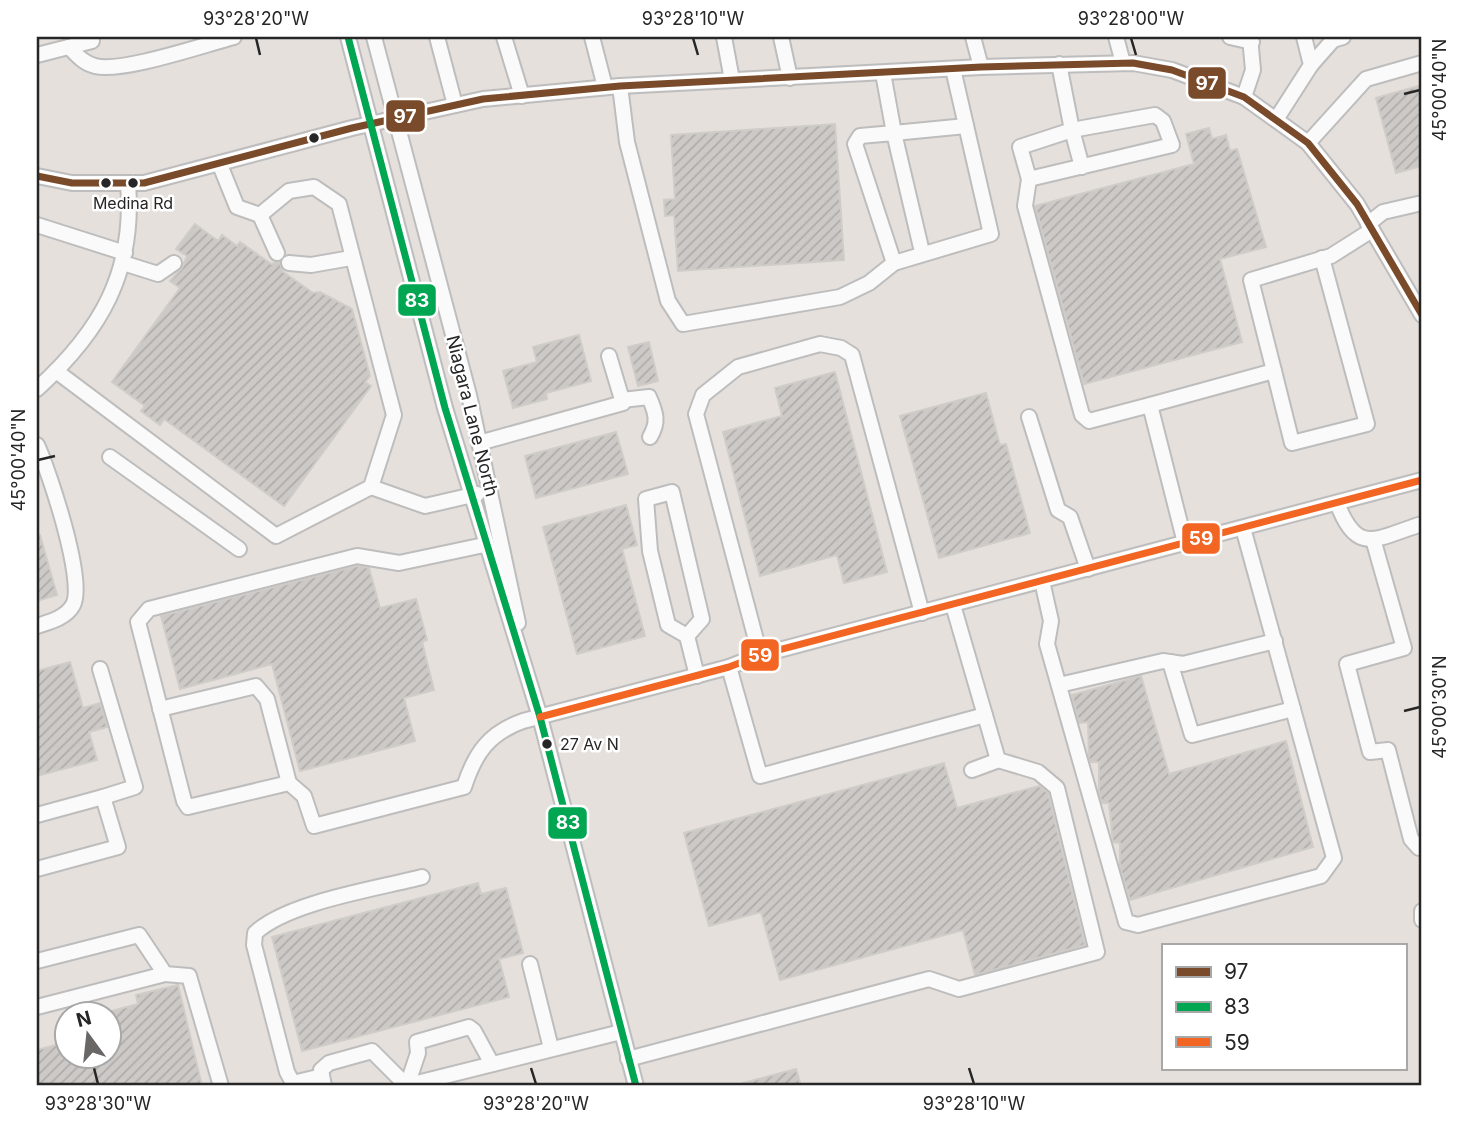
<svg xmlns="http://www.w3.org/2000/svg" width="1459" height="1123" font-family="Inter,sans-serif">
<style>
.building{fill:url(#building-hatch);stroke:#d0ccc8;stroke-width:2}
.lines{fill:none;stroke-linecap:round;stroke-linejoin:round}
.minor-casing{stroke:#bebdbe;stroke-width:18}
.minor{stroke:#fbfafa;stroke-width:14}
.bus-1-casing{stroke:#fff;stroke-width:12}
.bus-2-casing{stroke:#fff;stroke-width:12}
.bus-3-casing{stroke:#fff;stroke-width:12}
.bus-1{stroke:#7a4b2a;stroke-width:7}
.bus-2{stroke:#00a651;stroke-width:7}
.bus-3{stroke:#f26522;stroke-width:7}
.ticks{fill:none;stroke:#262626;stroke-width:2.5}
.bus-dot{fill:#262626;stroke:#fff;stroke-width:2.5}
.labels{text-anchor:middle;stroke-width:5;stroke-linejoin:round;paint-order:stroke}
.bus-label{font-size:16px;fill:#262626;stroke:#fff}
.street-label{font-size:18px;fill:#262626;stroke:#fff}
.line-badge{stroke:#fff;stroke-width:2.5}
.badge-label{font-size:19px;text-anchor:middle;font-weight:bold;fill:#fff}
.neatline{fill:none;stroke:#262626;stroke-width:2.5}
.ticks-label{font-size:18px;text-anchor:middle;fill:#262626}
</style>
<defs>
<pattern id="building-hatch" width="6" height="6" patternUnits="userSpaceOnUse" patternTransform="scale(1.75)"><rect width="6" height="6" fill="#ccc9c6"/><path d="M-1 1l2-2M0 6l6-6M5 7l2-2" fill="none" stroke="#afacaa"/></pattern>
</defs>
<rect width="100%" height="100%" fill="#e5e0dc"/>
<g class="building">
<polygon points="1422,85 1422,166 1396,173 1376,98"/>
<polygon points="835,124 844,260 678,271 674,215 665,216 664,200 675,199 671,135"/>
<polygon points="1209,128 1212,139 1226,135 1230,151 1237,149 1266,247 1220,259 1242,342 1084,384 1035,206 1194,164 1186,134"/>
<polygon points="195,224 218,241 222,235 237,246 240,242 271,264 280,262 282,271 313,293 320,292 352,309 370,376 365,382 371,386 284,506 164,419 160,425 141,411 145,406 112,382 180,288 170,281 182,268 187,256 176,249"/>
<polygon points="579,335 591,381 546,393 547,399 513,408 503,371 537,362 533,347"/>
<polygon points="649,342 658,381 638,386 628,347"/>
<polygon points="835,372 887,572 844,583 837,555 760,576 723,432 782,416 775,388"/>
<polygon points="986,393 1000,445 1006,444 1030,533 939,558 900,416"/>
<polygon points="616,432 628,474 536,498 525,456"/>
<polygon points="626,505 637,545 622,549 645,636 577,654 543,527"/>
<polygon points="37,535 40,535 57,595 37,601"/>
<polygon points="357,566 369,568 380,608 416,599 427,640 422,642 434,690 404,698 415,741 300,771 272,664 180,689 161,616"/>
<polygon points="70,662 83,708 100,703 107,727 89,732 97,760 37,776 37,671"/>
<polygon points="1141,676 1169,774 1286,741 1313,847 1130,900 1120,867 1120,843 1113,842 1109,803 1102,803 1099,793 1099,762 1090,762 1089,758 1088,722 1079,723 1072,695"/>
<polygon points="944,763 957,808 1039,786 1048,793 1085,945 975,975 963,930 780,980 761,912 709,926 684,833"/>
<polygon points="478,883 481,894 506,888 523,953 499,959 509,997 302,1051 272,937"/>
<polygon points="178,985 202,1086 37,1086 37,1050 66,1042 66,1056 108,1056 108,1012 138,1004 136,995"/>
<polygon points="796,1069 801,1086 744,1086 743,1083"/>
</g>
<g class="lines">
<g class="minor-casing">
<g id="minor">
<polyline points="348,37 445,408 540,717 636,1086"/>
<polyline points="374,37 469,395 518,623"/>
<polyline points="437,37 455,105"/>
<polyline points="504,37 522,96"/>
<polyline points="592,37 605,87"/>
<polyline points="724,37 732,80"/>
<polyline points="781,37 790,78"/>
<polyline points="973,37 981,67"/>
<polyline points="1116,37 1123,63"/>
<polyline points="1230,37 1252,42"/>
<path d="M69,47C77,55 83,63 95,66C122,73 203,45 234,37"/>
<polyline points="37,55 92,41"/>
<polyline points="1059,64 1072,130 1020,147 1029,179 1025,206 1082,415 1089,421 1150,405"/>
<polyline points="1311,65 1333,40 1343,37"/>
<polyline points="883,73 894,133 966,126"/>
<polyline points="620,86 627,142 668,301 683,324 840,297 869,283 894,263 991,234 953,69"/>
<polyline points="1244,97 1253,70 1250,37"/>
<polyline points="1277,118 1311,65 1304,37"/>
<polyline points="1308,143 1366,79 1422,63"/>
<polyline points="37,176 72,183 144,183 352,128 483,99 620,86 981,67 1133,63 1172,70 1244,97 1308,143 1357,204 1422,315"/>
<polyline points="1029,179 1172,145 1163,121 1155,115 1072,130 1082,167"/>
<polyline points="260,215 277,253"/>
<polyline points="1368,224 1383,212 1422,203"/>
<polyline points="37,225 125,253"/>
<polyline points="123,263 158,274 174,263"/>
<polyline points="289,263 311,265 351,258"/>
<polyline points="894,263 855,144 860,136 894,133 922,252"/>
<polyline points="56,371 276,536 371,487 394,415 339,204 314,187 289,191 260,215 237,207 220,165"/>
<polyline points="1274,371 1292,443 1367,424 1322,258"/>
<path d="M37,389C101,331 135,272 128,184"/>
<path d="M622,400L649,397C656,413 659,422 650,437"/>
<polyline points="1029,417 1058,510 1070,517 1088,569"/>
<polyline points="479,443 623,403 609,356"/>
<path d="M37,445C49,471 86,582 73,605C66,618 49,622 37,626"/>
<polyline points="110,457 239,549"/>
<polyline points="371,487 425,506 477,494"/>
<path d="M1337,503C1358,557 1376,538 1422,524"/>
<polyline points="1373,539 1404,648 1347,664 1370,752 1388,750 1411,839 1419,848 1422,848"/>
<polyline points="1185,543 1150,405 1274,371 1251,280 1331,256 1372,230"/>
<path d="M484,545L399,563L357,556L149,609L138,622L184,801L188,807L289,783L304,796L314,826L464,787C475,753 489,733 523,721L729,667L760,655L1422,480"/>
<polyline points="1042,581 1051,621 1047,644 1126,922 1138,925 1321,876 1334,858 1243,528"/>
<polyline points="687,636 702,619 672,492 646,499 650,551 668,625 687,636 697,676"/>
<polyline points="760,655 696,414 703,395 738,367 820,344 841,348 852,355 922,613"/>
<polyline points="1170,662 1192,735 1293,709"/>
<polyline points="729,667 760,776 985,715"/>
<polyline points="1059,685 1163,661 1183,664 1275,641"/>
<polyline points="160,709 256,686 267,699 289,783"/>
<polyline points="972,770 999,760"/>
<polyline points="37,815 103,797"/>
<polyline points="37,869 118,847 103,797 135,787 100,669"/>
<polyline points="1422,911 1422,920"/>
<polyline points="37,961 139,935 165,974 189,976 221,1086"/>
<polyline points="530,964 551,1048"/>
<polyline points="37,1007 165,974"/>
<polyline points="628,1059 929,979 959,989 1097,952 1057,788 1038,772 998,760 953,605"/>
<path d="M322,1076L293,1083L287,1072L254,945L255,933C288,902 376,889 422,877"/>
<polyline points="324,1086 321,1070 329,1063 372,1051 407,1086 418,1053 417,1042 469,1027 474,1031 492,1064"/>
<polyline points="405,1086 621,1032"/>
</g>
</g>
<use href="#minor" class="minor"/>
<g class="bus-1-casing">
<polyline id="bus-1" points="37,176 72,183 144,183 352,128 483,99 620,86 981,67 1133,63 1172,70 1244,97 1308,143 1357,204 1422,315"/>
</g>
<g class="bus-2-casing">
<polyline id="bus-2" points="348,37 445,408 540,717 636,1086"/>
</g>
<g class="bus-3-casing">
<polyline id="bus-3" points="540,717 729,667 760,655 1422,480"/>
</g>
<use href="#bus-1" class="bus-1"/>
<use href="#bus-2" class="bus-2"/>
<use href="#bus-3" class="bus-3"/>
</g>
<path class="ticks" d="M256,38L260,55M693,38L698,55M1131,38L1136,55M1404,94L1420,90M38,460L55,456M1404,711L1420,707M94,1068L98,1084M531,1068L536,1084M969,1068L974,1084"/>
<g class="bus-dot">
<circle cx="314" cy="138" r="6"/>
<circle cx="106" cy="183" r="6"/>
<circle cx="133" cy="183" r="6"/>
<circle cx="547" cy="744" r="6"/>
</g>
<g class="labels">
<g class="bus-label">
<text x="133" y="209">Medina Rd</text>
<text x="560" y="750" text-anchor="start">27 Av N</text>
</g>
<g class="street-label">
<text transform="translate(472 416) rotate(76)" y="6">Niagara Lane North</text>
</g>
</g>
<g class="line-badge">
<rect x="1187" y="66" width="40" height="34" rx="7" fill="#7a4b2a"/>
<rect x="385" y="99" width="41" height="34" rx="7" fill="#7a4b2a"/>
<rect x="397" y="283" width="40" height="34" rx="7" fill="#00a651"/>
<rect x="1181" y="522" width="40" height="33" rx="7" fill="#f26522"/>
<rect x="740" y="638" width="40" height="34" rx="7" fill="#f26522"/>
<rect x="547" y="806" width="41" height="34" rx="7" fill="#00a651"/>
</g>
<g class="badge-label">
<text x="1207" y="90">97</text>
<text x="405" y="123">97</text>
<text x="417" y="307">83</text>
<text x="1201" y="545">59</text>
<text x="760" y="662">59</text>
<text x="568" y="829">83</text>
</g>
<rect width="1459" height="1123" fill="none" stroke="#ffffff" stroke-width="77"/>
<rect x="1162" y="944" width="245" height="126" fill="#ffffff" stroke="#a8a8a8" stroke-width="2"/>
<rect x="1176" y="967" width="35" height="10" fill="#7a4b2a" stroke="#a8a8a8" stroke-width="2"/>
<text x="1224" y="979" font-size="21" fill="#262626">97</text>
<rect x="1176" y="1002" width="35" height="10" fill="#00a651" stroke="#a8a8a8" stroke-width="2"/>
<text x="1224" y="1014" font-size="21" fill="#262626">83</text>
<rect x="1176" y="1037" width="35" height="10" fill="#f26522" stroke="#a8a8a8" stroke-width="2"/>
<text x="1224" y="1050" font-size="21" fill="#262626">59</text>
<g transform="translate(88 1035) rotate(345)"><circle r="33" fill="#ffffff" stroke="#a8a8a8" stroke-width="2"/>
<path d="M0-5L12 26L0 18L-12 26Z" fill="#696766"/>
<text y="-10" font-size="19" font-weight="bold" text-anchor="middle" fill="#262626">N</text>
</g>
<rect x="38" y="38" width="1382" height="1046" class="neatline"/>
<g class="ticks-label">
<text x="256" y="25">93°28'20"W</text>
<text x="693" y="25">93°28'10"W</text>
<text x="1131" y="25">93°28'00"W</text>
<text transform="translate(1440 90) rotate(-90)" y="6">45°00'40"N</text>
<text transform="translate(19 460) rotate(-90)" y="6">45°00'40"N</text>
<text transform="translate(1440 707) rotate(-90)" y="6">45°00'30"N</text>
<text x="98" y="1110">93°28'30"W</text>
<text x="536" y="1110">93°28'20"W</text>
<text x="974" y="1110">93°28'10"W</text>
</g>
</svg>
